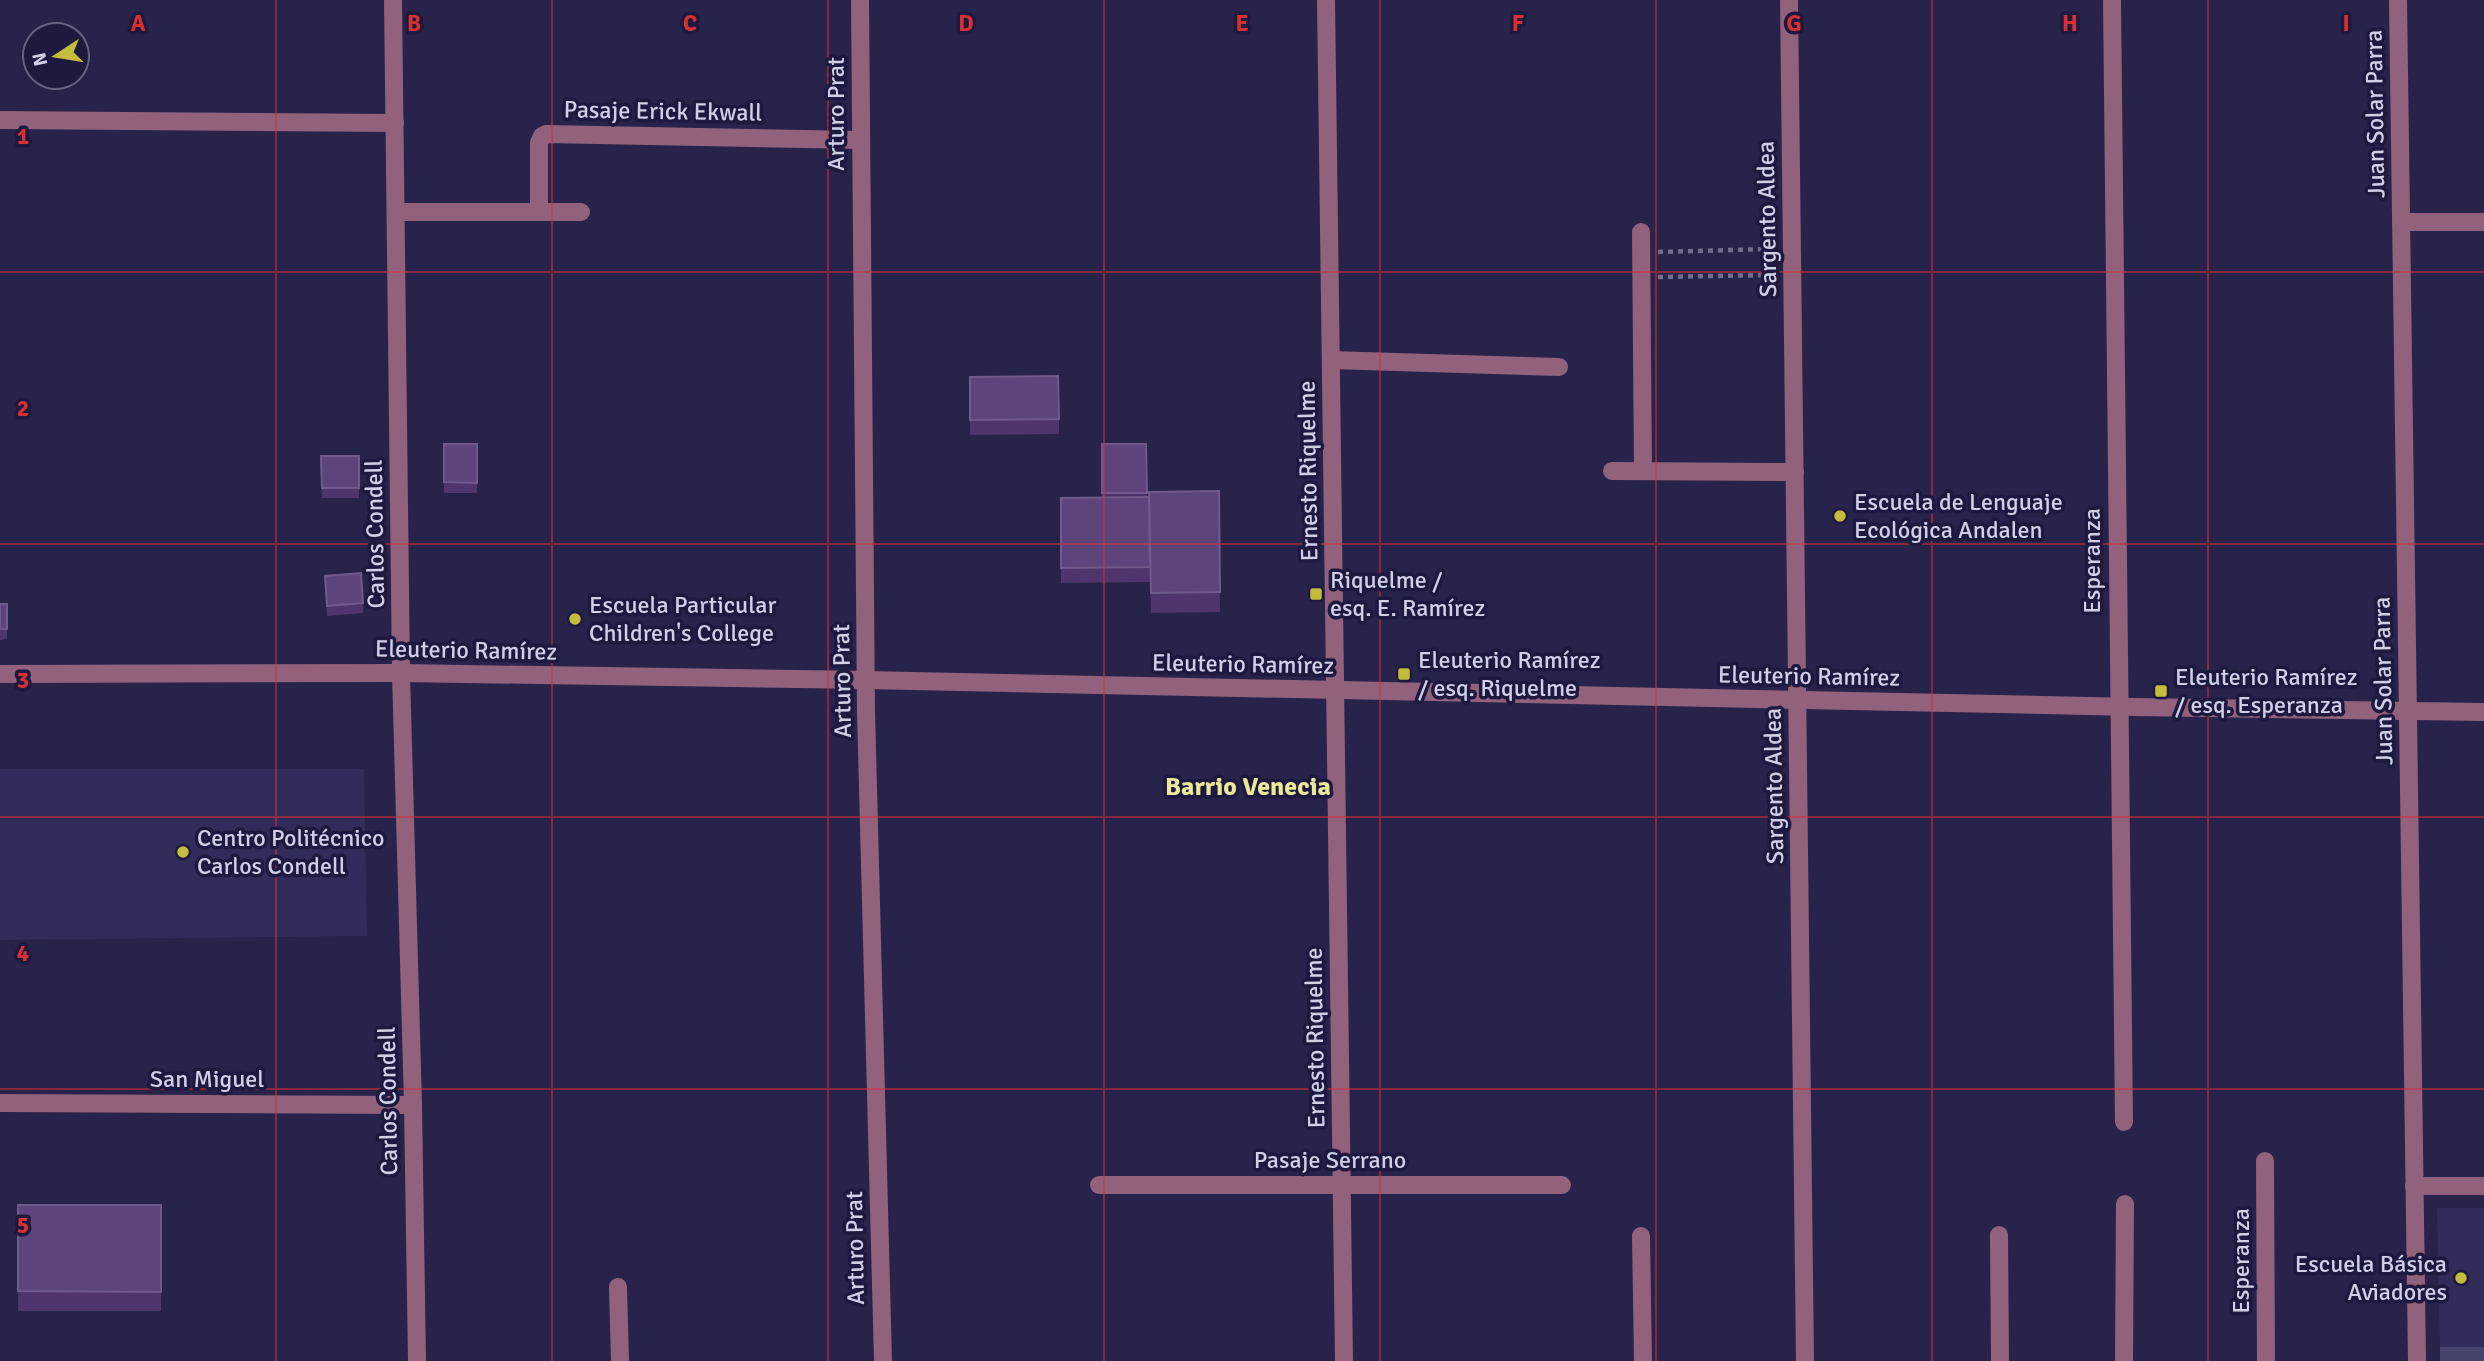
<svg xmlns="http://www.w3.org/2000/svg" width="2484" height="1361" font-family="Signika,sans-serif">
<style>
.built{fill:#312c59}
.green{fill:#46446c}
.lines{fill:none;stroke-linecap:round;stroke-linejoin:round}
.path{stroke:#716e8f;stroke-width:4.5;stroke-dasharray:5 5;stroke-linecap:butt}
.minor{stroke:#92617c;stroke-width:18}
.wall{fill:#50346c}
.building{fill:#5d447a;stroke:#6f5a8b;stroke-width:2}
.grid{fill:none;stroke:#d63032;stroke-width:2;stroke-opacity:0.55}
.poi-dot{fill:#c4bc3d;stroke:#1e193f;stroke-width:2.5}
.labels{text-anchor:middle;stroke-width:7;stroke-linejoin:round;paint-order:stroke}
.street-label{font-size:24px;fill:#cfcfe8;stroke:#1e193f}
.poi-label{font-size:24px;fill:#cfcfe8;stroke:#1e193f;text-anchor:start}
.neighbourhood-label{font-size:26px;font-weight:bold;fill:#ece899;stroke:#1e193f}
.grid-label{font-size:23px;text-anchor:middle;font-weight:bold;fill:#d63032;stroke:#1e193f;stroke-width:7;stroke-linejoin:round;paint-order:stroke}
</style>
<rect width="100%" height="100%" fill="#27234a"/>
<g class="built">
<polygon points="0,769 364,769 367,936 0,940"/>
<polygon points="2437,1208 2484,1208 2484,1347 2440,1347"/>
</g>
<rect class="green" x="2440" y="1347" width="44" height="14"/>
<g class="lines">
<g class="path">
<polyline points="1658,252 1769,249"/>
<polyline points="1658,277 1769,275"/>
</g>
<g class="minor">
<polyline points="393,0 401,673 413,1105 417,1361"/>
<polyline points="860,0 866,711 883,1361"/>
<polyline points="1326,0 1344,1361"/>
<polyline points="1789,0 1805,1361"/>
<polyline points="2112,0 2124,1122"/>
<polyline points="2398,0 2417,1361"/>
<polyline points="0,120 395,123"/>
<polyline points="396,212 581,212"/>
<polyline points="539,212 539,143 542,136 546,134 860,140"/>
<polyline points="2401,222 2484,222"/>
<polyline points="1641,232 1643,471"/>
<polyline points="1331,360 1559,367"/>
<polyline points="1612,471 1795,472"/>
<polyline points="0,674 401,673 866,680 2134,707 2484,712"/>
<polyline points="0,1103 413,1105"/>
<polyline points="2265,1161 2266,1361"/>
<polyline points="1099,1185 1562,1185"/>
<polyline points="2414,1186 2484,1186"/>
<polyline points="1999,1235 2000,1361"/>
<polyline points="1641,1236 1643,1361"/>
<polyline points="618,1287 620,1361"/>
<polyline points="2124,1361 2125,1204"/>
</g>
</g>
<g class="wall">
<polygon points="970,377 1059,419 1059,434 970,435"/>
<rect x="444" y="444" width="33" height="49"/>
<polygon points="1102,444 1146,444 1147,497 1219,491 1220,612 1151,613 1150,582 1061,583 1061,498 1102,497"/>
<polygon points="321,456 359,456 359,498 322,498"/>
<polygon points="325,576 363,603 363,613 327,616"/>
<polygon points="0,604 7,604 7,639 0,640"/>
<rect x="18" y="1205" width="143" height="106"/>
</g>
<g class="building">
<polygon points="1058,376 1059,419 970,420 970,377"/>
<polygon points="444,444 477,444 477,483 444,482"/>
<polygon points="1102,444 1146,444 1147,493 1102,493"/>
<polygon points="321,456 359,456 359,488 322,488"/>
<polygon points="1219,491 1220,592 1151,593 1149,492"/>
<polygon points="1149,497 1150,567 1061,568 1061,498"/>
<polygon points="361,573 363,603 327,606 325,576"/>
<rect x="0" y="604" width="7" height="25"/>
<polygon points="18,1205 161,1205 161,1292 18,1291"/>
</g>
<path class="grid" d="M276,0V1361M552,0V1361M828,0V1361M1104,0V1361M1380,0V1361M1656,0V1361M1932,0V1361M2208,0V1361M0,272H2484M0,544H2484M0,817H2484M0,1089H2484"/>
<g class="poi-dot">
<circle cx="1840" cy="516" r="7"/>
<rect x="1309" y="587" width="14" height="14" rx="3.5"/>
<circle cx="575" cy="619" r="7"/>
<rect x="1397" y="667" width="14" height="14" rx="3.5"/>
<rect x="2154" y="684" width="14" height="14" rx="3.5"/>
<circle cx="183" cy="852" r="7"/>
<circle cx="2461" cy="1278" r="7"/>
</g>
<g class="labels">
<g class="street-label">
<text transform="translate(663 111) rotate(1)" y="8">Pasaje Erick Ekwall</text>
<text transform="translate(836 114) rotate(-90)" y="8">Arturo Prat</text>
<text transform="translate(2375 114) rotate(-91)" y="8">Juan Solar Parra</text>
<text transform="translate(1767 219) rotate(-91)" y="8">Sargento Aldea</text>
<text transform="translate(1308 471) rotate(-91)" y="8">Ernesto Riquelme</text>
<text transform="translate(375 534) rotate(-91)" y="8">Carlos Condell</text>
<text transform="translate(2092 561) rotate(-90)" y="8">Esperanza</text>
<text transform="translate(466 650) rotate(1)" y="8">Eleuterio Ramírez</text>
<text transform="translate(1243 664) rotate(1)" y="8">Eleuterio Ramírez</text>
<text transform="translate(1809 676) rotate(1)" y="8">Eleuterio Ramírez</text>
<text transform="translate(842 681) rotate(-91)" y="8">Arturo Prat</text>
<text transform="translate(2383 681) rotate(-91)" y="8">Juan Solar Parra</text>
<text transform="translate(1774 786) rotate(-91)" y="8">Sargento Aldea</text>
<text transform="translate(1315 1038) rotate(-91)" y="8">Ernesto Riquelme</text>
<text x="207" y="1087">San Miguel</text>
<text transform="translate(388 1101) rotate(-91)" y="8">Carlos Condell</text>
<text x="1330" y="1168">Pasaje Serrano</text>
<text transform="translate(855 1248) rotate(-91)" y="8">Arturo Prat</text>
<text transform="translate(2241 1261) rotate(-90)" y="8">Esperanza</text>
</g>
<g class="poi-label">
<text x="1854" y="510">Escuela de Lenguaje<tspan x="1854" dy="28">Ecológica Andalen</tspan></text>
<text x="1330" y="588">Riquelme /<tspan x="1330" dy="28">esq. E. Ramírez</tspan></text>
<text x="589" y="613">Escuela Particular<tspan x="589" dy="28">Children's College</tspan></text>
<text x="1418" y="668">Eleuterio Ramírez<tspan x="1418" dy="28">/ esq. Riquelme</tspan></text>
<text x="2175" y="685">Eleuterio Ramírez<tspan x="2175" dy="28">/ esq. Esperanza</tspan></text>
<text x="197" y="846">Centro Politécnico<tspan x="197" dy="28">Carlos Condell</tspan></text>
<text x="2447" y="1272" text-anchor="end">Escuela Básica<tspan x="2447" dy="28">Aviadores</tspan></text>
</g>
<g class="neighbourhood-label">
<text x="1248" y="795">Barrio Venecia</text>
</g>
</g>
<g class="grid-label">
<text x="138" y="31">A</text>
<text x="414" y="31">B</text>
<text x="690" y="31">C</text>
<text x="966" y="31">D</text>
<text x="1242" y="31">E</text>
<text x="1518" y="31">F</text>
<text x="1794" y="31">G</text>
<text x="2070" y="31">H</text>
<text x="2346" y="31">I</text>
<text x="23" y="144">1</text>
<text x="23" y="416">2</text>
<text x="23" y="688">3</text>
<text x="23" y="961">4</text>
<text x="23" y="1233">5</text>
</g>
<g transform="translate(56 56) rotate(258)"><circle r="33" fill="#1e193f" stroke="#656283" stroke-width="2"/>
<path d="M0-5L12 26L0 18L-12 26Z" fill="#c4bc3d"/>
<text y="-10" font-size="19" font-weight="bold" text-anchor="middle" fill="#cfcfe8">N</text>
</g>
</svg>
